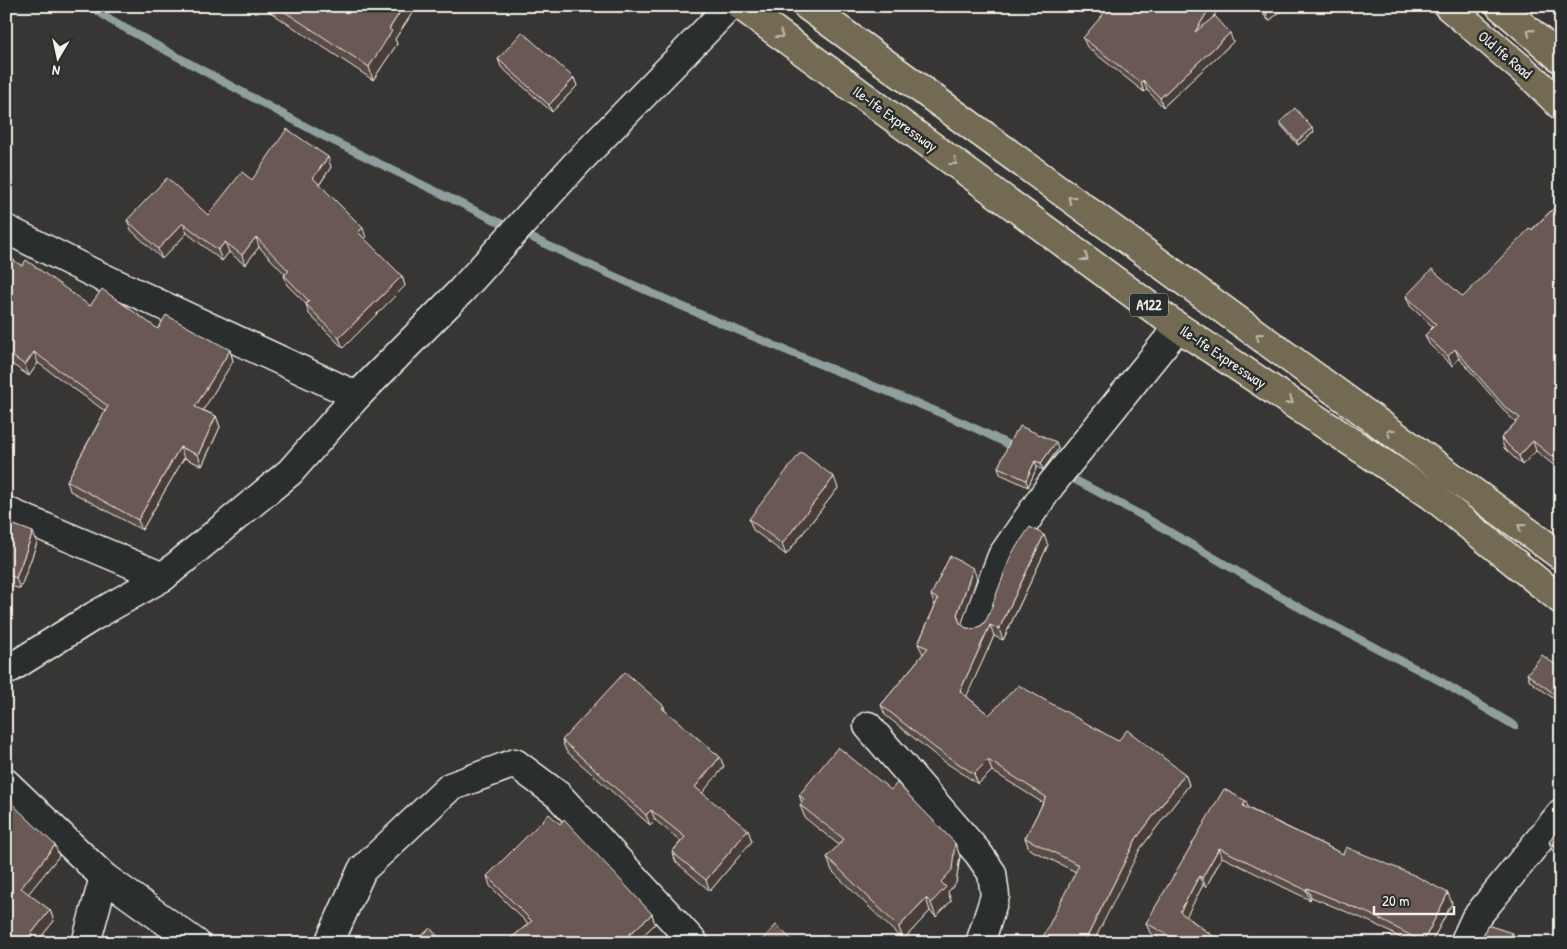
<svg xmlns="http://www.w3.org/2000/svg" width="1567" height="949" font-family="'Patrick Hand',sans-serif">
<style>
.lines{fill:none;stroke-linecap:round;stroke-linejoin:round}
.stream{stroke:#8f9f9e;stroke-width:8}
.street-casing{stroke:#f4f1e8;stroke-width:31}
.primary-casing{stroke:#f4f1e8;stroke-width:31}
.highway-casing{stroke:#f4f1e8;stroke-width:31}
.street{stroke:#2a2d2e;stroke-width:28}
.primary{stroke:#736b52;stroke-width:28}
.highway{stroke:#736b52;stroke-width:28}
.wall{fill:#5a4c47;stroke:#f4f1e8}
.shaded-wall{fill:#4a3e39;stroke:#f4f1e8}
.building{fill:#695852;stroke:#f4f1e8}
.oneway{stroke:#c0bbac}
.labels{text-anchor:middle;stroke-width:5;stroke-linejoin:round;paint-order:stroke}
.shield{fill:#2a2d2e;stroke:#b7b6b0;stroke-width:1}
.shield-label{font-size:14px;font-weight:bold;fill:#f4f1e8}
.street-label{font-size:15px;fill:#f4f1e8;stroke:#2a2d2e}
</style>
<rect width="100%" height="100%" fill="#373635"/>
<filter id="ink" filterUnits="userSpaceOnUse"><feTurbulence type="fractalNoise" baseFrequency=".02" numOctaves="2"/><feDisplacementMap in="SourceGraphic" scale="10" xChannelSelector="R" yChannelSelector="G"/><feConvolveMatrix kernelMatrix="1 2 1 2 8 2 1 2 1" color-interpolation-filters="sRGB"/></filter>
<g filter="url(#ink)">
<g class="lines">
<g class="stream">
<polyline points="91,6 110,20 323,136 511,228"/>
<path d="M522,233C617,279 714,321 812,361C881,390 951,414 1017,449"/>
<polyline points="1038,460 1139,514 1307,612 1440,681 1515,726"/>
</g>
<g class="street-casing">
<g id="street">
<polyline points="6,229 91,272 357,396"/>
<polyline points="6,511 163,577"/>
<polyline points="976,624 1002,556 1050,486 1178,327"/>
<polyline points="6,671 94,616 163,577 290,472 357,396 461,291 577,163 730,6"/>
<polyline points="868,726 978,853 992,873 995,896 980,943"/>
<polyline points="6,783 104,877 196,943"/>
<polyline points="86,943 104,877"/>
<polyline points="329,943 362,870 450,787 515,763 558,795 694,943"/>
<polyline points="1464,943 1475,919 1561,813"/>
</g>
</g>
<g class="primary-casing">
<g id="primary">
<polyline points="1448,6 1536,81 1561,106"/>
<polyline points="1500,6 1561,59"/>
</g>
</g>
<g class="highway-casing">
<g id="highway">
<polyline points="741,6 1178,327 1431,495 1561,600"/>
<polyline points="807,6 1561,556"/>
</g>
</g>
<use href="#street" class="street"/>
<use href="#primary" class="primary"/>
<use href="#highway" class="highway"/>
</g>
<g class="wall">
<polygon points="261,6 417,6 395,39 397,44 373,80"/>
<polygon points="1220,6 1214,16 1233,42 1163,107 1147,90 1144,92 1087,47 1083,38"/>
<polygon points="1256,6 1287,6 1269,21"/>
<polygon points="498,59 574,78 577,86 552,112 501,67"/>
<polygon points="1280,122 1312,128 1314,132 1298,145 1281,125"/>
<polygon points="331,167 320,184 366,238 365,239 402,276 405,286 343,348 309,314 306,304 287,285 284,275 285,274 259,247 245,265 229,252 222,261 187,233 162,259 131,230 127,220 208,215 252,180"/>
<polygon points="1561,201 1561,471 1536,451 1522,465 1504,448 1501,438 1516,422 1509,416 1459,358 1452,366 1429,344 1425,335 1433,327 1410,306 1406,296 1463,297"/>
<polygon points="6,255 22,266 90,306 158,329 230,350 233,361 203,410 216,416 220,427 202,466 184,458 142,530 70,491 67,481 105,411 38,363 29,376 6,360"/>
<polygon points="1017,432 1056,442 1058,449 1043,470 1037,467 1028,487 1000,474 998,467"/>
<polygon points="838,488 786,555 753,530 749,519"/>
<polygon points="6,522 37,543 20,589 9,585 6,593"/>
<polygon points="1048,545 1003,640 994,636 966,696 989,715 1118,741 1185,774 1189,785 1140,849 1076,872 1029,849 1025,838 1043,803 992,771 978,784 939,758 885,715 881,705 923,654 918,644 935,606 931,595 977,578 961,624 966,628 975,629 982,625"/>
<polygon points="1561,669 1561,704 1530,681 1527,674"/>
<polygon points="664,706 665,711 720,757 724,767 702,793 752,841 710,891 676,862 672,852 681,841 655,820 650,825 566,751 562,740"/>
<polygon points="799,795 955,843 960,856 956,883 948,892 951,901 936,917 930,911 903,940 832,871 827,857 839,845 805,818 800,805 802,803"/>
<polygon points="6,798 59,856 28,894 50,910 54,921 36,943 8,943 6,941"/>
<polygon points="1248,808 1343,854 1452,903 1431,943 1410,943 1373,923 1311,897 1310,900 1222,857 1206,887 1203,885 1186,916 1222,943 1168,943 1150,933 1146,923"/>
<polygon points="1561,826 1561,858 1552,850 1549,842"/>
<polygon points="487,876 652,914 655,924 635,943 505,943 528,924 490,886"/>
</g>
<g class="shaded-wall">
<polygon points="404,6 417,6 395,39 397,44 373,80 369,67 389,29"/>
<polygon points="1211,6 1220,6 1198,41 1195,32"/>
<polygon points="1275,6 1287,6 1269,21 1266,14"/>
<polygon points="1230,33 1233,42 1163,107 1160,98"/>
<polygon points="574,78 577,86 552,112 549,105"/>
<polygon points="1143,80 1147,90 1144,92 1141,83"/>
<polygon points="1312,128 1314,132 1298,145 1297,141"/>
<polygon points="328,157 331,167 317,188 313,178"/>
<polygon points="183,223 187,233 162,259 158,249"/>
<polygon points="363,228 366,238 362,242 358,232"/>
<polygon points="256,237 259,247 245,265 242,255"/>
<polygon points="225,242 229,252 222,261 218,250"/>
<polygon points="402,276 405,286 343,348 339,338"/>
<polygon points="1455,349 1459,358 1452,366 1448,356"/>
<polygon points="230,350 233,361 199,417 195,407"/>
<polygon points="34,352 38,363 29,376 25,365"/>
<polygon points="216,416 220,427 202,466 198,455"/>
<polygon points="1533,441 1536,451 1522,465 1519,456"/>
<polygon points="1056,442 1058,449 1043,470 1041,463"/>
<polygon points="180,447 184,458 142,530 138,520"/>
<polygon points="1035,461 1037,467 1028,487 1026,480"/>
<polygon points="834,477 838,488 786,555 782,544"/>
<polygon points="33,532 37,543 20,589 16,578"/>
<polygon points="1044,535 1048,545 1003,640 999,629"/>
<polygon points="973,568 977,578 961,626 957,615"/>
<polygon points="6,577 9,585 6,593"/>
<polygon points="990,625 994,636 964,702 960,691"/>
<polygon points="720,757 724,767 699,797 695,787"/>
<polygon points="988,760 992,771 978,784 974,774"/>
<polygon points="1185,774 1189,785 1140,849 1093,943 1084,943 1136,839"/>
<polygon points="1246,801 1249,810 1243,806"/>
<polygon points="651,810 655,820 650,825 646,815"/>
<polygon points="748,830 752,841 710,891 706,880"/>
<polygon points="955,843 960,856 956,883 948,892 951,901 936,917 931,903 941,882"/>
<polygon points="55,845 59,856 25,898 21,888"/>
<polygon points="1219,848 1222,857 1206,887 1202,878"/>
<polygon points="1199,876 1203,885 1184,921 1180,912"/>
<polygon points="1307,888 1311,897 1310,900 1306,890"/>
<polygon points="1448,893 1452,903 1431,943 1423,943 1423,942"/>
<polygon points="926,898 930,911 903,940 899,927"/>
<polygon points="50,910 54,921 36,943 24,943"/>
<polygon points="652,914 655,924 635,943 620,943"/>
<polygon points="1512,933 1513,937 1511,943 1509,943"/>
</g>
<g class="building">
<polygon points="276,6 404,6 389,29 392,31 369,67"/>
<polygon points="1110,6 1211,6 1195,32 1215,16 1230,33 1160,98 1143,80 1141,83 1083,38"/>
<polygon points="1259,6 1275,6 1266,14"/>
<polygon points="522,32 574,78 549,105 498,59"/>
<polygon points="1295,108 1312,128 1297,141 1280,122"/>
<polygon points="287,129 328,157 313,178 363,228 358,232 402,276 339,338 306,304 309,301 284,275 289,271 256,237 242,255 225,242 218,250 183,223 158,249 127,220 167,178 208,215 242,172 252,180"/>
<polygon points="1561,201 1561,464 1533,441 1519,456 1501,438 1520,418 1505,407 1455,349 1448,356 1425,335 1436,324 1406,296 1432,269 1463,297 1530,228 1532,230"/>
<polygon points="6,255 22,266 26,260 90,306 102,289 158,329 166,315 230,350 195,407 216,416 198,455 180,447 138,520 67,481 108,406 34,352 25,365 6,352"/>
<polygon points="1020,426 1056,442 1041,463 1035,461 1026,480 998,467 1015,431 1017,432"/>
<polygon points="801,452 834,477 782,544 749,519"/>
<polygon points="6,522 33,532 16,578 6,574"/>
<polygon points="1030,527 1044,535 999,629 990,625 960,691 989,715 1018,685 1118,741 1127,730 1185,774 1136,839 1084,943 1040,943 1079,865 1025,838 1046,797 988,760 974,774 935,748 881,705 928,648 918,644 938,599 931,595 950,556 973,568 957,615 960,623 966,628 975,629 982,625 987,619 1012,553"/>
<polygon points="1542,655 1561,669 1561,697 1560,698 1527,674"/>
<polygon points="625,672 664,706 662,708 720,757 695,787 748,830 706,880 672,852 685,837 651,810 646,815 562,740"/>
<polygon points="838,747 891,790 897,783 955,843 952,870 941,882 946,887 931,903 926,898 899,927 827,857 844,839 800,805 804,799 799,795"/>
<polygon points="1224,789 1246,801 1243,806 1343,854 1346,847 1416,876 1448,893 1423,942 1370,914 1307,888 1306,890 1219,848 1202,878 1199,876 1180,912 1222,943 1174,943 1177,940 1146,923"/>
<polygon points="6,798 55,845 21,888 50,910 24,943 18,943 6,934"/>
<polygon points="549,814 560,824 564,819 652,914 620,943 505,943 532,921 487,876"/>
<polygon points="1561,826 1561,853 1549,842"/>
<polygon points="776,925 795,943 759,943"/>
<polygon points="1487,925 1512,933 1509,943 1481,943"/>
<polygon points="430,928 444,943 414,943"/>
</g>
<defs><path id="oneway-chevron" d="M-2-3.5L2.5 0L-2 3.5" fill="none" stroke-width="1.6" stroke-linecap="round" stroke-linejoin="round" transform="scale(1.25)"/></defs>
<g class="oneway">
<use href="#oneway-chevron" transform="translate(1530 32) rotate(-140)"/>
<use href="#oneway-chevron" transform="translate(780 35) rotate(36)"/>
<use href="#oneway-chevron" transform="translate(954 162) rotate(36)"/>
<use href="#oneway-chevron" transform="translate(1071 199) rotate(-144)"/>
<use href="#oneway-chevron" transform="translate(1085 258) rotate(36)"/>
<use href="#oneway-chevron" transform="translate(1259 336) rotate(-144)"/>
<use href="#oneway-chevron" transform="translate(1290 401) rotate(34)"/>
<use href="#oneway-chevron" transform="translate(1390 432) rotate(-144)"/>
<use href="#oneway-chevron" transform="translate(1521 527) rotate(-144)"/>
</g>
</g>
<g class="labels">
<rect class="shield" x="1130" y="293.5" width="38" height="23" rx="4"/>
<g class="shield-label">
<text x="1149" y="310">A122</text>
</g>
<g class="street-label">
<text transform="translate(1505 55) rotate(40)" y="5">Old Ife Road</text>
<text transform="translate(895 119) rotate(36)" y="5">Ile-Ife Expressway</text>
<text transform="translate(1223 357) rotate(34)" y="5">Ile-Ife Expressway</text>
</g>
</g>
<rect width="1567" height="949" fill="none" stroke="#2a2d2e" stroke-width="25"/>
<rect x="12" y="12" width="1542" height="924" fill="none" stroke="#f4f1e8" stroke-width="2" filter="url(#ink)"/>
<g transform="translate(58 58) rotate(189)" stroke="#2a2d2e" stroke-width="4" paint-order="stroke">
<path d="M0-4L9 19L0 12L-9 19Z" fill="#f4f1e8"/>
<text y="-8" font-size="14" font-weight="bold" text-anchor="middle" fill="#f4f1e8">N</text>
</g>
<path d="M1374 906v8h80v-8" fill="none" stroke="#f4f1e8" stroke-width="2.5"/>
<text x="1382" y="906" font-size="15" fill="#f4f1e8" stroke="#2a2d2e" stroke-width="4" paint-order="stroke">20 m</text>
</svg>
